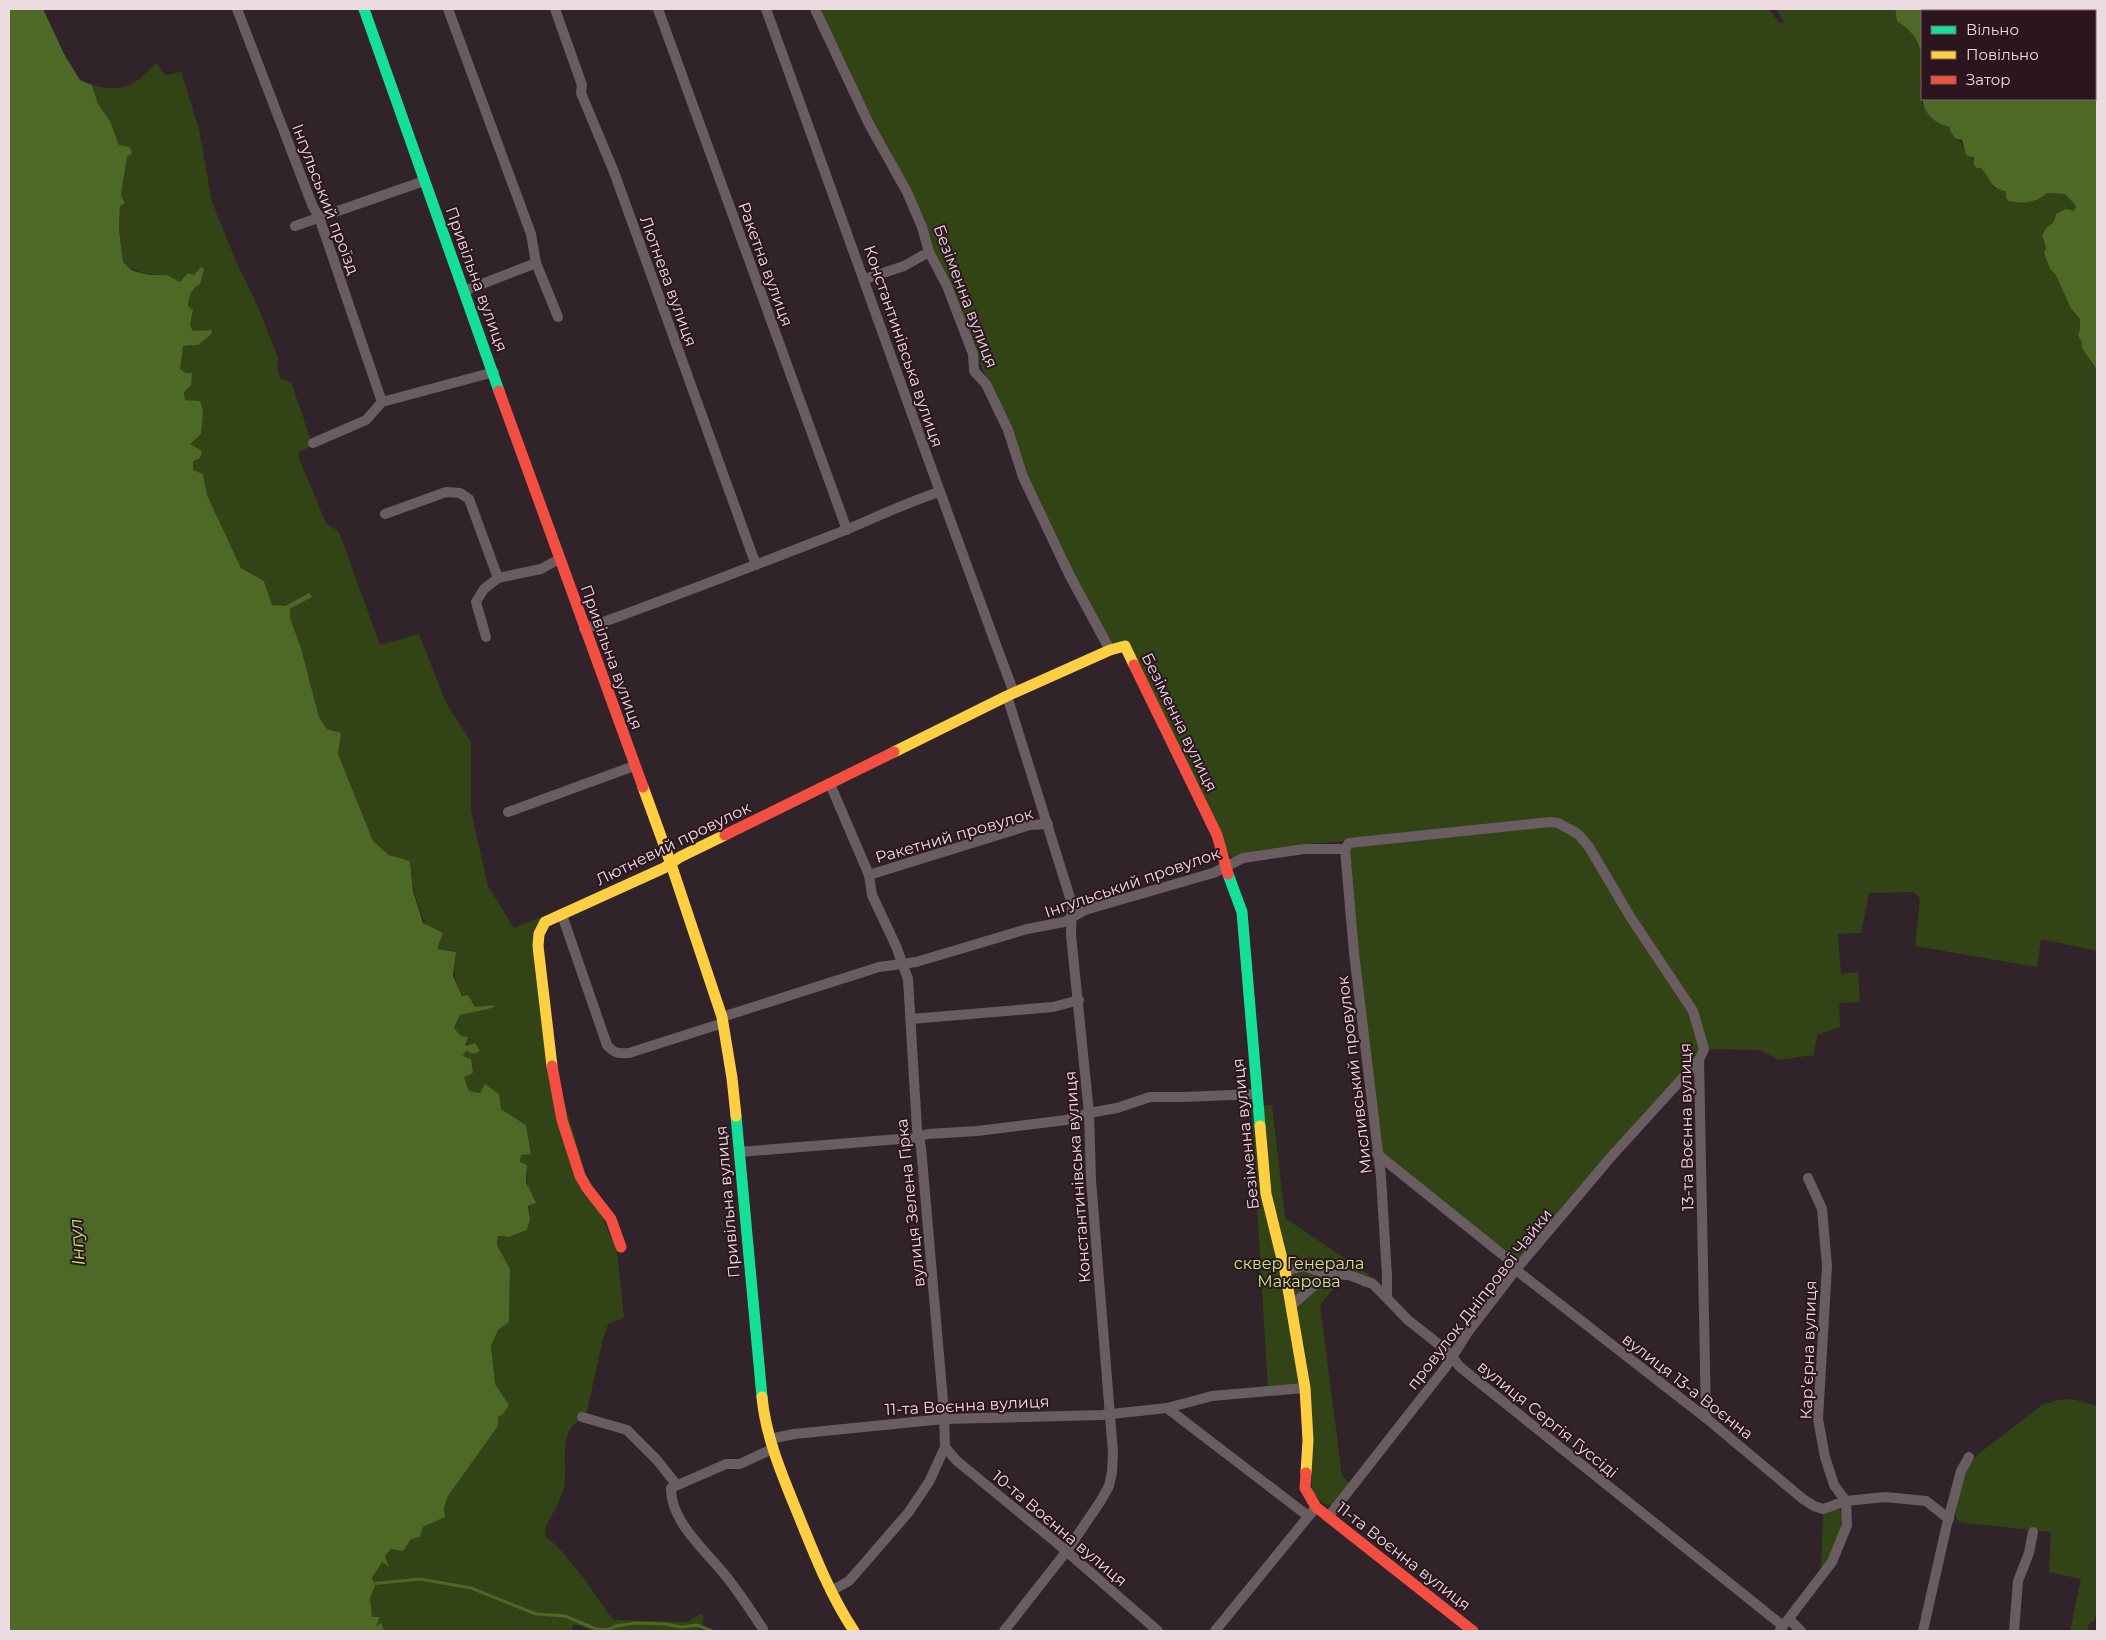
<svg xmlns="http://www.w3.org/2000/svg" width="2106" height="1640" font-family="Montserrat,sans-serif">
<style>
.green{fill:#324315}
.water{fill:#4e6825}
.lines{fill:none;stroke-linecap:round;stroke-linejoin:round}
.stream{stroke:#4e6825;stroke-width:3}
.street{stroke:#6a5d62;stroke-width:10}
.fast{stroke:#16e098;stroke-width:11}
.slow{stroke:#ffcf43;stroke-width:11}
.jam{stroke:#f24e42;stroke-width:11}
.labels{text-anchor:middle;stroke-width:4;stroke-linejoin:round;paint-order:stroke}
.street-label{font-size:16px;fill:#ecdbe1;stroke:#2c151f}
.park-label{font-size:16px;fill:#beec86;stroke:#2c151f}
.water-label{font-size:18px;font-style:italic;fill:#bae782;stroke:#2c151f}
</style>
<rect width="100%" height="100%" fill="#30242a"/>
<g class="green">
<path d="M818,9H1769L1779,23L1784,22L1776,9H1895L1897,21C1908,29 1916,35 1920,49L1922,50V77L1919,85L1922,87V104C1942,121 1958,129 1966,155C1979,160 1988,174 1993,187L2041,198L2047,193L2065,194L2076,206L2074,211L2046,228L2042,235L2046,248L2044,253L2050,269L2056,275L2070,307L2080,319V329L2078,335C2083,344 2091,365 2097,370V951L2041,939L2037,967L1915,946L1920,899L1914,892L1869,893L1861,933L1838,934L1841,974L1858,972L1860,1002L1839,1003L1840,1027L1818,1035L1813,1055L1779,1060L1760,1050L1704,1049L1519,1261L1512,1260L1387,1159L1379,1145L1346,841L1310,844L1233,858L1227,852L1117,644L1108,641L1024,476L1010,429Z"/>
<path d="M156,63L165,75L181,72L199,129L212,202L235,259L258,307L278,358L277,368L281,379L291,382L313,446L300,451L298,456L326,523L339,532L380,645L419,634L446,703L471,742V811L488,886L514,928L543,916L542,934L554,1068L591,1192L617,1250L624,1318L608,1324L602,1343L586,1416L582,1421H578C558,1435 568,1466 564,1487C561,1501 551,1516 545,1529L546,1537L558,1547L583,1577L613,1620L687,1622L701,1614L704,1616L703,1622L698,1631H595L574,1624L571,1631H381L384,1630L379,1625L376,1626V1623L380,1619L372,1618L370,1598L375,1586L372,1578L382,1562L389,1567L385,1556L391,1549L403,1550L411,1539L420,1537L423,1527L445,1517L444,1508L448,1496L498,1426L491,1346L498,1330L509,1322L510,1269L497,1245L498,1236L509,1237L527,1230C533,1212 526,1186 527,1165L520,1163L521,1155L531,1153L526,1125L501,1109L481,1093L469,1091L464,1077L463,1057L467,1046L454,1029L460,1015L494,1006L475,1007C453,988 453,979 456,952L437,949C421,917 413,896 410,861L389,855L373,841L338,754L341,733L327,729L319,717L301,648L290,618V609L311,597L309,593L285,606H272L264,581L241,568L207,495L203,474L193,471V461L190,444L192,400L185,401L184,391L192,373H186L180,369L182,346L190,347L211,330L193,331L190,325L193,310L188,306V299L201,268L194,275L180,282C157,269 145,281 123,262L119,229L120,206L125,203L121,195L127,157L132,154L130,147L119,145L110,121L98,104L92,85C125,93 134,86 156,63Z"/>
<polygon points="1272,1105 1285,1218 1375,1279 1364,1288 1354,1280 1341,1279 1320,1305 1342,1476 1350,1484 1333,1506 1324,1504 1312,1493 1309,1385 1268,1388 1251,1107"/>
<polygon points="2072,1399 2097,1406 2097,1610 2094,1621 2088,1625 2089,1631 2070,1631 2081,1579 2049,1572 2051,1532 1965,1523 1958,1521 1955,1514 1964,1473 1977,1455 2042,1405 2058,1400"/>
<path d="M1838,1509L1842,1512C1843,1535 1832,1553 1821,1572L1823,1514L1826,1510Z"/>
</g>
<g class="water">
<path d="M9,9H43L64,54L80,80L92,85L98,104L110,121L119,145L130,147L132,154L127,157L121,195L125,203L120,206L119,229L123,262L133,271L150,275H167L180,282L188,273L194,275L201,267L204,269L200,284C192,288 188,297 188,306L193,310L190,325L193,331L212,330L211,334L198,345L183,346L180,369L186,373H192L191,385L184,392L185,400L200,401L203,411L201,434L190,444L202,451L200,458L193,461V470L203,474L207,495L241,568L264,581L272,605L285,606L309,593L312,597L290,609V618L301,648L319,717L327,729L341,733L338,754L373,841L389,855L410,861L413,891L423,923L443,933L437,949L456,952L453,976L462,996L468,995L475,1007L495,1005L492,1008L460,1015L454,1028L461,1036L468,1037L465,1045L467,1046L475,1043L480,1051L474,1054L466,1051L463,1056L471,1059L473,1073L464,1077L469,1091L480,1093L485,1084L499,1094L501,1109L526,1125L531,1154L521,1155L520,1162L527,1165L526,1182L536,1203L528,1206L530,1219L527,1230L509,1237L498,1236L497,1245L510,1269L509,1322L498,1330L491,1346L495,1384L509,1405L503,1414L498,1417V1426L448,1496L444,1508L445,1517L423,1527L420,1537L411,1539L403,1551L391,1549L385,1556L389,1567L382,1562L372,1578L375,1586L370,1598L372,1617H380L376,1626L381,1623L384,1630L381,1631H9Z"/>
<path d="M1895,9H2097V370L2082,348V343L2078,335L2080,329V319L2070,307L2056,275L2050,269L2044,253L2046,248L2042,235L2046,228L2054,222L2056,214L2066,209L2074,211L2076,206L2065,194L2047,193C2036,203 2024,204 2009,201L2006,198V191C1989,188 1992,180 1981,168H1977L1974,165V158L1966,155L1962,140L1955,138L1950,131V127C1937,125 1922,113 1923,99H2095V11H1922V50L1920,49C1916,35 1908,29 1897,21Z"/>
</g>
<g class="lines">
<polyline class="stream" points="370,1584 420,1579 471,1588 536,1614 565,1616 596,1629 607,1630 616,1626 636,1623 664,1624 682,1627 697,1625 712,1631"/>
<g class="street">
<polyline points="237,9 313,207 319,217 382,402"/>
<polyline points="448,9 531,234 536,263 464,291"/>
<polyline points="555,9 582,85 581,93 614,172 756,565"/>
<polyline points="658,9 847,530"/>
<path d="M766,9C849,237 929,466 1014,693"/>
<polyline points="815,9 869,124 907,192 922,227 929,252 947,286 973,354 974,371 986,384 1008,430 1023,477 1070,576 1110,650"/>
<polyline points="295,226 424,181"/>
<polyline points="536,263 558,317"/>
<polyline points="865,279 904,266 929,252"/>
<polyline points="313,443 366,420 382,402 494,372"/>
<polyline points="385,514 446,492 460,493 469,499 498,578"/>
<path d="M584,629C668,599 750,567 833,535C869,521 902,504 939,492"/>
<polyline points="486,637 476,602 484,589 498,578 541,569 559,559"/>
<polyline points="830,784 869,875 872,895 896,946 908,979 917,1129 921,1147 944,1413 945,1447 929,1482 908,1513 849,1581 831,1591"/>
<polyline points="508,812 634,766"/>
<polyline points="1345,849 1349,843 1550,822 1558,823 1578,834 1589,847 1631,918 1693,1011 1704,1049 1699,1060 1706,1418"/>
<polyline points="1345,849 1354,953 1381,1177 1387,1276 1387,1298"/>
<polyline points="869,875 1030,825 1048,824"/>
<path d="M562,915L607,1045C614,1053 618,1054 629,1053L723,1023"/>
<polyline points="722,1017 879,967 916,962 1027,929 1064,922 1085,910 1213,873 1243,858 1304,849 1345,849"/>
<polyline points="911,1019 1053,1007 1079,1000"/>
<polyline points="739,1152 912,1138 928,1134 977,1131 1066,1120 1089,1113 1117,1108 1150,1097 1183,1097 1256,1094"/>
<polyline points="1377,1154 1518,1267"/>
<polyline points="1808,1178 1822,1209 1827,1266 1818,1419 1825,1457 1834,1485 1846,1501"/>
<polyline points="1516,1270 1706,1418 1803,1499 1814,1506 1823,1509 1846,1501 1885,1497 1926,1501 1949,1519"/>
<polyline points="1285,1271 1304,1266 1327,1274 1349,1275 1373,1284 1408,1320 1446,1350 1460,1367 1783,1626"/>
<polyline points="1291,1306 1327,1274"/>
<polyline points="1167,1408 1308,1516"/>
<polyline points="582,1417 627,1430 657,1460 676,1484"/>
<polyline points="770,1439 794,1434 944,1419 1102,1415 1167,1408 1212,1396 1305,1388"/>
<polyline points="945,1447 957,1461 1058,1544 1158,1631"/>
<polyline points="1329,1516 1445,1368 1468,1332 1518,1267 1610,1158 1699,1060"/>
<polyline points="1789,1619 1801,1631"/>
<path d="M763,1629C751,1611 739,1592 725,1575C706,1551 670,1521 671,1488L726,1464H740L772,1449"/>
<polyline points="1780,1630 1832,1562 1847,1525 1846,1501"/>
<polyline points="1004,1631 1066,1552 1100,1502 1109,1486 1112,1472 1113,1453 1091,1180 1089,1113 1071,935 1072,904 1007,696"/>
<polyline points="1215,1631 1312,1512"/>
<polyline points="1923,1631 1947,1524 1961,1471 1969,1457"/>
<polyline points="2014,1631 2018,1581 2029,1553 2033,1532"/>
</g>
<g class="fast">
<polyline points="364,9 499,391"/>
<polyline points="1228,874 1242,912 1260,1126"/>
<polyline points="736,1116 762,1397"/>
</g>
<g class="slow">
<polyline points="894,752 1007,696 1110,650 1125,646 1134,665"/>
<polyline points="643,787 671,864 722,1017 732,1078 736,1116"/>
<polyline points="552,1066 538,946 539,934 545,922 664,868 680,857 725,835"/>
<polyline points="1260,1126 1266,1194 1285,1271 1305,1388 1308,1440 1306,1473"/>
<path d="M762,1397C766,1441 786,1484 802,1524C817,1561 832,1598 854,1631"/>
</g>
<g class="jam">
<polyline points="499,391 643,787"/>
<polyline points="1134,665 1217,835 1228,874"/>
<polyline points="725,835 894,752"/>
<polyline points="552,1066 562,1120 580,1176 587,1188 611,1219 621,1247"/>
<polyline points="1306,1473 1305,1488 1316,1507 1473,1631"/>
</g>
</g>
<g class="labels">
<g class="street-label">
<text transform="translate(326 199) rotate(69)" y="6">Інгульський проїзд</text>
<text transform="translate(766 264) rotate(70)" y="6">Ракетна вулиця</text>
<text transform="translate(477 279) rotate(70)" y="6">Привільна вулиця</text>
<text transform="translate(669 281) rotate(70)" y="6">Лютнева вулиця</text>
<text transform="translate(966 296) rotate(69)" y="6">Безіменна вулиця</text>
<text transform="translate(904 346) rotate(71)" y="6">Константинівська вулиця</text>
<text transform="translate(612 657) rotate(70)" y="6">Привільна вулиця</text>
<text transform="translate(1180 722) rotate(64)" y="6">Безіменна вулиця</text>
<text transform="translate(954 835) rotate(-16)" y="6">Ракетний провулок</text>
<text transform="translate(673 843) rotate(-26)" y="6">Лютневий провулок</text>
<text transform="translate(1132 882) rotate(-19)" y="6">Інгульський провулок</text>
<text transform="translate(1354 1075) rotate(-97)" y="6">Мисливський провулок</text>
<text transform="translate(1686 1127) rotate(-91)" y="6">13-та Воєнна вулиця</text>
<text transform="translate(1245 1134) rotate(-96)" y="6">Безіменна вулиця</text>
<text transform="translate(1077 1177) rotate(-94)" y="6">Константинівська вулиця</text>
<text transform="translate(727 1202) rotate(-95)" y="6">Привільна вулиця</text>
<text transform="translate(910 1203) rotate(-96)" y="6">вулиця Зелена Гірка</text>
<text transform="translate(1479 1299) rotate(-52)" y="6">провулок Дніпрової Чайки</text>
<text transform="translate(1808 1350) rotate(-88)" y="6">Карʼєрна вулиця</text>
<text transform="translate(1688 1386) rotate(38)" y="6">вулиця 13-а Воєнна</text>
<text transform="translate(967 1405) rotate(-3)" y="6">11-та Воєнна вулиця</text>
<text transform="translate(1548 1419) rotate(39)" y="6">вулиця Сергія Гуссіді</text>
<text transform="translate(1060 1528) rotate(40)" y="6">10-та Воєнна вулиця</text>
<text transform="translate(1404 1556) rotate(38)" y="6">11-та Воєнна вулиця</text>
</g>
<g class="park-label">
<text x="1299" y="1269">сквер Генерала<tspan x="1299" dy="18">Макарова</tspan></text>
</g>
<g class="water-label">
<text transform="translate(77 1242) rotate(-94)" y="6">Інгул</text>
</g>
</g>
<rect width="2106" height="1640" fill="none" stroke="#ecdbe1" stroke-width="20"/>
<rect x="1921" y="10" width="175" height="90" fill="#2c151f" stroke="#79646d"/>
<rect x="1931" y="26" width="25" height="8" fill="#16e098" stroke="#79646d"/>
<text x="1966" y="35" font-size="15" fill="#ecdbe1">Вільно</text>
<rect x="1931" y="51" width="25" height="8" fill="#ffcf43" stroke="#79646d"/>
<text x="1966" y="60" font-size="15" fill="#ecdbe1">Повільно</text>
<rect x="1931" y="76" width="25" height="8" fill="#f24e42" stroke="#79646d"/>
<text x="1966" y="85" font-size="15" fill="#ecdbe1">Затор</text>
</svg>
